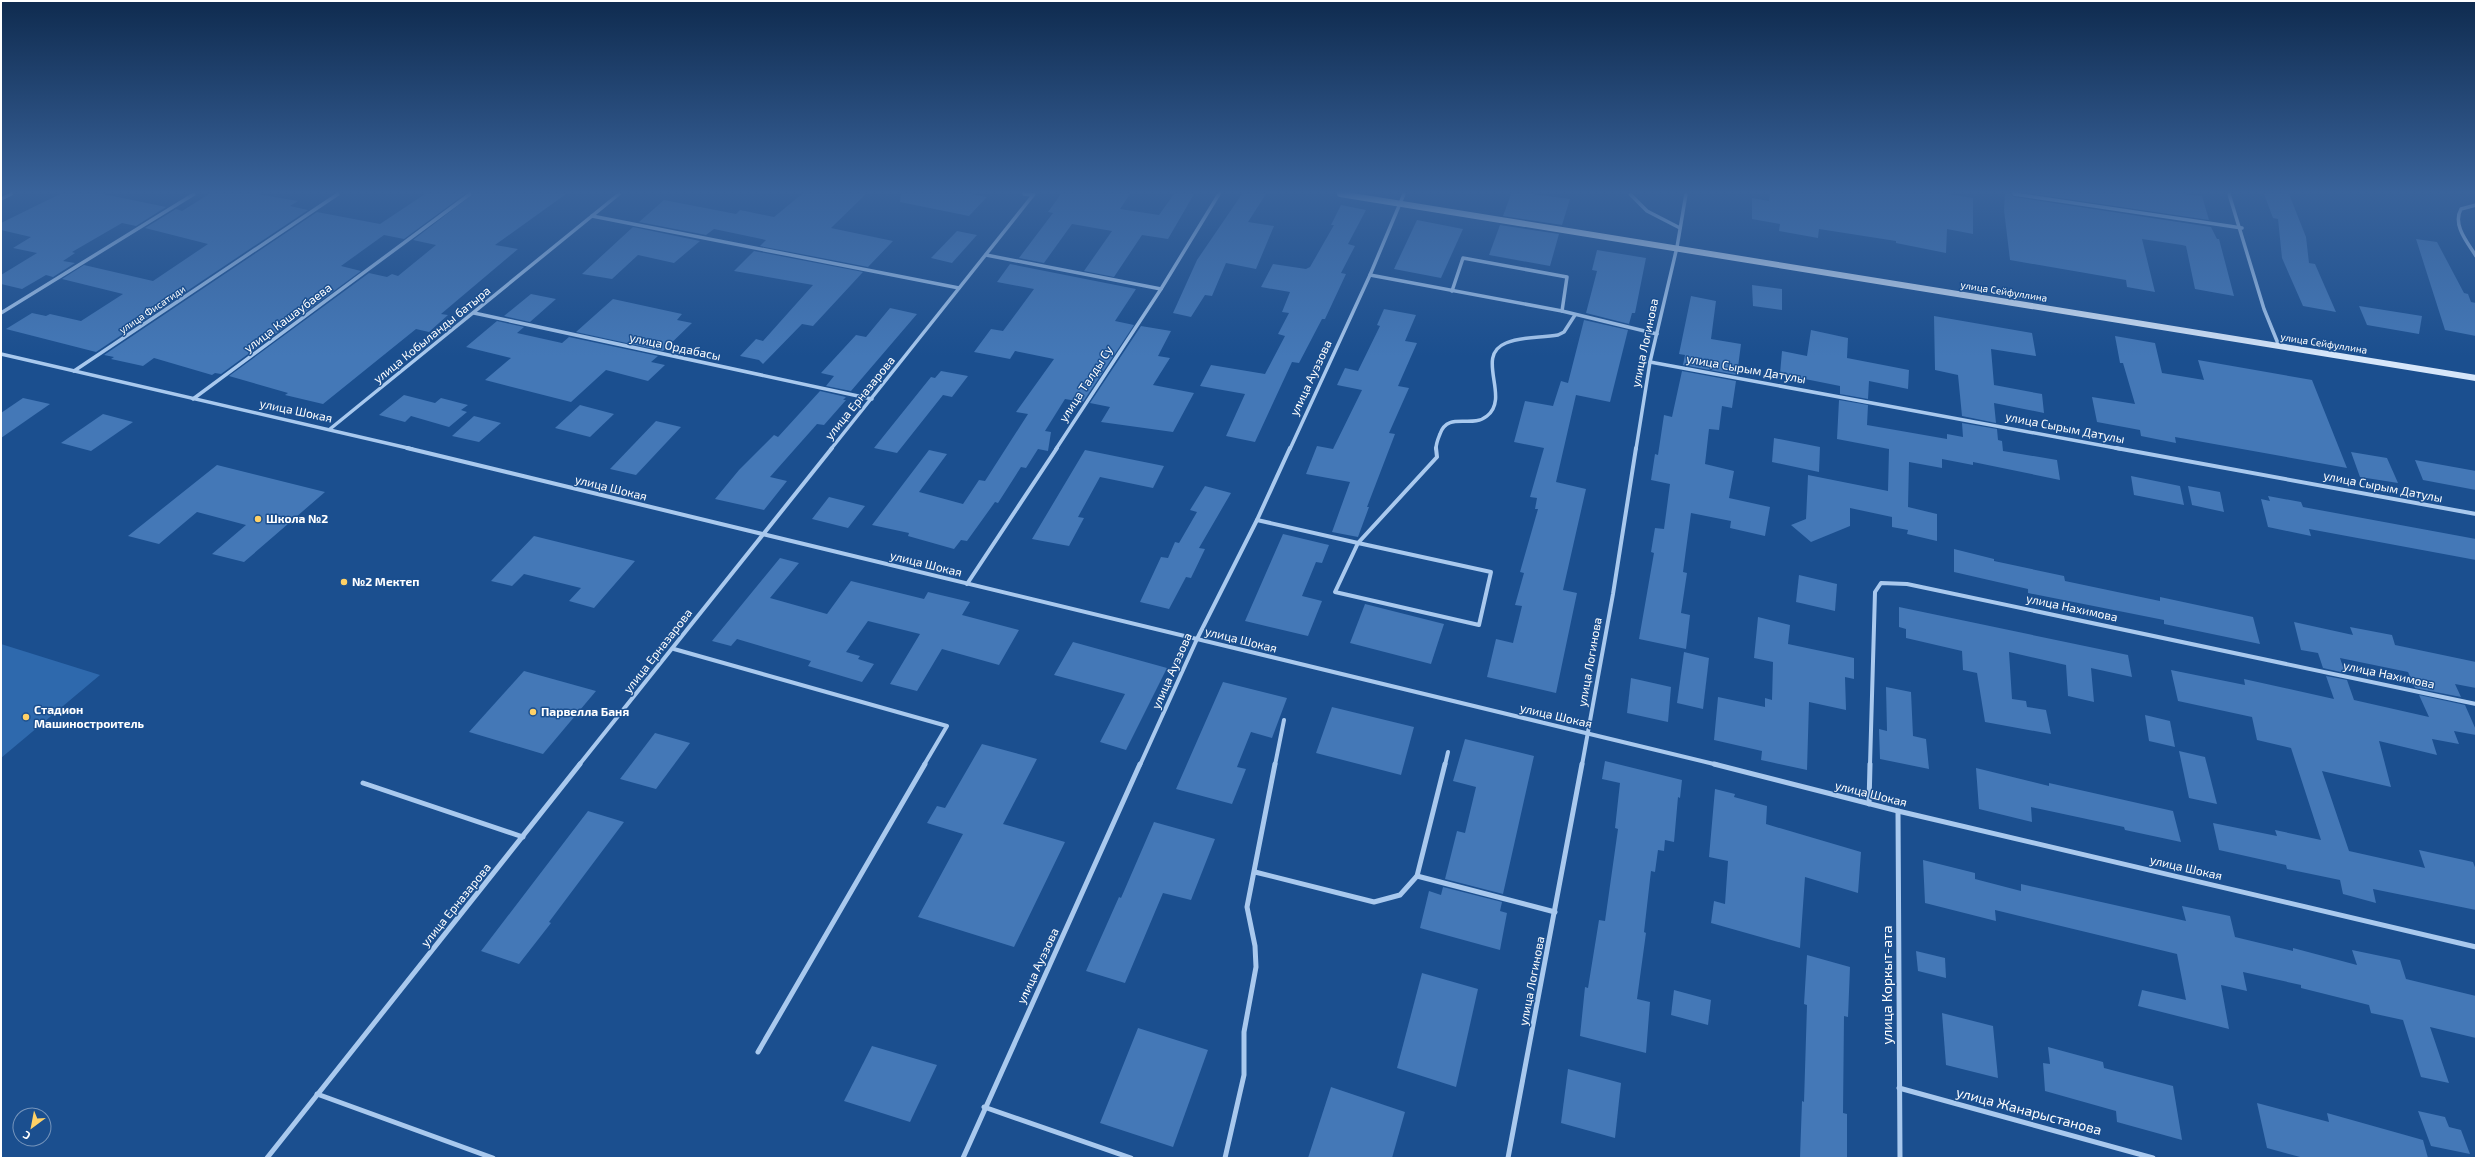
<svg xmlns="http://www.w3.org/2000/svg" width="2477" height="1159" font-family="'Exo 2',sans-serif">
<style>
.green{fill:#2e69ad}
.building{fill:#4478b7}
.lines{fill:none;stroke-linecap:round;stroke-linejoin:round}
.street-far2{stroke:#a9c9ee;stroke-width:3.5}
.street-far1{stroke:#a9c9ee;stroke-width:4}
.street{stroke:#a9c9ee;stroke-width:5}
.secondary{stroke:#d6e6fa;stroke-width:6}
.poi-dot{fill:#ffd166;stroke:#1b4f8f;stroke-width:1.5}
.labels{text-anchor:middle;stroke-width:3;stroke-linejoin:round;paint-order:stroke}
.far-street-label{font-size:10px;fill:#fff;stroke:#1b4f8f}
.street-label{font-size:12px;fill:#fff;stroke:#1b4f8f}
.poi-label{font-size:12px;font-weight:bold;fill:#fff;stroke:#1b4f8f;text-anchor:start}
.near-street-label{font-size:14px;fill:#fff;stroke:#1b4f8f}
</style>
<rect width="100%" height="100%" fill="#1b4f8f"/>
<polygon class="green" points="1,644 100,675 1,758"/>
<g class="building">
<polygon points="60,194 103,194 166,207 136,226 122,223 72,252 75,253 63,261 75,263 53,277 46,275 22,289 1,284 1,275 37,253 13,248 31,237 1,230 1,223"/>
<polygon points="209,194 257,194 298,201 290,206 308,210 96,352 6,329 32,313 46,316 50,314 81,321 123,294 62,279 84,265 153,281 208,244 145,228 176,209 182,211"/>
<polygon points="425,194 465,194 404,239 384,235 341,266 361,271 221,374 215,373 212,375 154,358 143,366 111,359 114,357 104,355 317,212 380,224"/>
<polygon points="473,194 566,194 495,245 518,249 441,314 448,315 429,332 416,329 323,404 285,395 288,393 229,376 369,273 387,277 392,274 398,276 436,245 413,240"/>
<polygon points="802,194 866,194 831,228 893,241 868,267 760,246 766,240 714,229 706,235 639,222 664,200 736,214 740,210 774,217"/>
<polygon points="901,194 971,194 987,197 969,216 900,202"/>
<polygon points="1061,194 1130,194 1120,209 1159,215 1174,194 1194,194 1168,239 1142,235 1114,277 1084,271 1112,231 1072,224 1044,263 1019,258 1053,213 1048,212"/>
<polygon points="1242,194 1266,194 1248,222 1274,226 1256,269 1226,263 1212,296 1205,295 1191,317 1173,313 1197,260"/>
<polygon points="1511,194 1532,194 1570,199 1562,225 1503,216"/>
<polygon points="1770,194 1947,194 1973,198 1973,234 1947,229 1946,253 1896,243 1896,241 1819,229 1818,238 1779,231 1780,224 1752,219 1752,198 1769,201"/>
<polygon points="2005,194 2011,194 2014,197 2211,227 2217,239 2219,239 2234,296 2195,289 2186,246 2182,245 2142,239 2155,292 2127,287 2126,280 2010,260 2004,210"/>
<polygon points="2033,194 2183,194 2202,196 2209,220"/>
<polygon points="2264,194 2289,194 2306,237 2309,263 2315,264 2336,312 2303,306 2282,258 2278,219 2273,218"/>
<polygon points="1341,205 1366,210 1348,244 1355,246 1341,273 1346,274 1325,319 1322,319 1299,363 1292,362 1255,442 1226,436 1245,394 1200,386 1211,365 1265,374 1285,336 1278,334 1289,313 1282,312 1290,292 1261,287 1273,264 1306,269 1310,267 1334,225 1331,225"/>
<polygon points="1417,220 1463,229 1441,278 1394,269"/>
<polygon points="1500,225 1559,234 1550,266 1489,255"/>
<polygon points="633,227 700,241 674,263 638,255 612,279 582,274"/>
<polygon points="957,231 977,235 952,263 931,258"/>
<polygon points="2416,239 2437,242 2464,293 2468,294 2471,302 2476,303 2476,336 2445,330"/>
<polygon points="1597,250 1646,258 1635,313 1632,313 1629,324 1586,313 1597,271 1592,270"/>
<polygon points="754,251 863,272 813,326 802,324 763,364 759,360 740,356 756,339 763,341 813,285 734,271"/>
<polygon points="1010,264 1136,289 1115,321 1134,325 1083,402 1065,399 1045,431 1051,432 1048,451 1038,449 1026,468 1021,467 998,503 995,502 967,541 961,540 954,549 908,536 909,533 872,525 929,450 947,454 919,492 963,504 979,480 985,481 1028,414 1016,412 1054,359 1015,351 1010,359 974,352 991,329 1003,331 1034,289 997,282"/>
<polygon points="1752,285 1782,289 1782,310 1753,306"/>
<polygon points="531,294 556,299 530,322 504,316"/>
<polygon points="1691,296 1716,301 1711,339 1741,344 1737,375 1683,365 1685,355 1679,354"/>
<polygon points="613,299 682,314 677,320 692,323 663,351 576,332"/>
<polygon points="2359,306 2422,316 2419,334 2367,325"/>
<polygon points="890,308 917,314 851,391 826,386 834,376 821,373 856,335 866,337"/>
<polygon points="1384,309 1416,315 1405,341 1417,343 1398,386 1409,388 1389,433 1395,434 1367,507 1369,507 1358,537 1332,532 1350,482 1306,474 1317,446 1333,449 1362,390 1337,385 1345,368 1358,371 1380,326 1377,325"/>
<polygon points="1934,316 2032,333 2036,356 1991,349 1994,385 2042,394 2044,413 1994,403 1996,423 1962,416 1958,375 1935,370"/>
<polygon points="1584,320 1628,330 1610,402 1576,395 1556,482 1586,489 1563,590 1577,593 1556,693 1487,677 1496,639 1513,643 1522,606 1515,605 1524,573 1520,572 1538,509 1535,509 1537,498 1530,497 1544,448 1514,442 1525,401 1553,406 1561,381 1568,383"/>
<polygon points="497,321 524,327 517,333 562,343 569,337 658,356 651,362 665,365 648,381 606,370 571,402 485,380 511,358 466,347"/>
<polygon points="1141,326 1171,331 1158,356 1170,358 1153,385 1194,393 1173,432 1101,422 1110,407 1090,403"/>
<polygon points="1811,330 1848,338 1847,358 1909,370 1908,389 1869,381 1868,399 1840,394 1840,386 1780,374 1782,351 1807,356"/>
<polygon points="2115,336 2155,343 2162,373 2204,380 2198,360 2312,380 2347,468 2175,437 2176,443 2141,436 2140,430 2097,422 2092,397 2135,404 2123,363 2120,363"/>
<polygon points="941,371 968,376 952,397 943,395 897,453 874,448 931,377 935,378"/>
<polygon points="1682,371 1736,381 1732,408 1722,406 1719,430 1709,429 1705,464 1734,471 1729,498 1770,507 1765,536 1730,528 1731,521 1691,513 1683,572 1687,573 1681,613 1690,615 1686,649 1639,639 1654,553 1651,552 1655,528 1664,529 1670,484 1651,480 1655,454 1658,455 1664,415 1672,417"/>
<polygon points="820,391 846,397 843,400 846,400 824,425 817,424 770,477 787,481 764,510 715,499 739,470 774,435 778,437"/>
<polygon points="404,395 435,403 441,398 468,405 461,410 467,412 449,427 411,416 405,422 379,415"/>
<polygon points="23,398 50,404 1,438 1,413"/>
<polygon points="1839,400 1868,405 1867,425 1947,439 1947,434 1963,437 1962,423 1997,429 1998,440 2002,441 2003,451 2057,460 2060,480 1973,462 1973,465 1942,459 1942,468 1909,462 1908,507 1937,514 1937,541 1907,534 1908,530 1892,527 1892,517 1850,508 1850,526 1811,542 1791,525 1806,519 1808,475 1888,491 1889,449 1837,439"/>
<polygon points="580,405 614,414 590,437 555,428"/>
<polygon points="103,414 133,422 91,451 61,443"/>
<polygon points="474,416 501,423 479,442 452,436"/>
<polygon points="656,421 681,427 636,475 610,469"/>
<polygon points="1774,438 1820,447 1819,472 1772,462"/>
<polygon points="1085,450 1164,466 1153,488 1100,477 1078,517 1084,518 1069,546 1032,539"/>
<polygon points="2351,452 2387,458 2398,483 2360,477"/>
<polygon points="2415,460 2476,471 2476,490 2423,480"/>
<polygon points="217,465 325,492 244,562 212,554 246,525 197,512 159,544 128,536"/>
<polygon points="2131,476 2180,486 2184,505 2134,495"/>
<polygon points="1205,486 1231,493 1199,548 1205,549 1191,578 1186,577 1169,609 1140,602 1161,557 1168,558 1175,542 1179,543 1197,512 1190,510"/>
<polygon points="2188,486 2220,492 2224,512 2192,505"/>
<polygon points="2268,496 2301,502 2303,507 2476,539 2476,560 2309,529 2311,536 2268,527 2261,499 2270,501"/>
<polygon points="829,497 865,506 848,528 812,519"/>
<polygon points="1283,534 1329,545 1322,563 1316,562 1302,596 1322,601 1308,636 1245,621"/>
<polygon points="534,536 635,561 594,608 569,601 581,588 524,574 512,586 491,581"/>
<polygon points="1954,549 1994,559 1994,561 2064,576 2065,581 2160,601 2160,597 2253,617 2260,644 2164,624 2164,620 2028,593 2028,589 1954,572"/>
<polygon points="780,558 799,563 770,598 827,614 851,581 924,599 928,592 970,602 962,615 1019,630 999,665 942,649 917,691 890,684 920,634 868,621 846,652 860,656 858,659 874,664 862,682 808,666 811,661 737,639 731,646 712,641"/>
<polygon points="1799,575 1837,584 1835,611 1796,602"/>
<polygon points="1365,604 1444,624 1431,664 1350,643"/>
<polygon points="1899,607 2128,655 2132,677 2091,668 2094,702 2068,696 2066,665 2009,652 2012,699 2026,701 2027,707 2046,710 2051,734 1985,722 1977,673 1963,670 1962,651 1906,638 1906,629 1899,627"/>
<polygon points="1758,617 1790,625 1788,644 1854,658 1854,679 1845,677 1846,710 1809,702 1807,770 1761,760 1762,751 1714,740 1718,697 1765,707 1765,698 1772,700 1773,662 1754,658"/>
<polygon points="2294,622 2353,635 2350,627 2392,635 2395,645 2476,662 2476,688 2455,684 2461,697 2415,688 2408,672 2340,658 2345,673 2323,668 2318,653 2301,650"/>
<polygon points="1073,642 1167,668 1126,750 1100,742 1125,694 1054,675"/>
<polygon points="1684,652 1709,658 1703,709 1677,703"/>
<polygon points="2171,670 2245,685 2244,679 2334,699 2326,676 2347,680 2354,700 2429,717 2419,695 2465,705 2476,730 2476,735 2454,731 2459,744 2432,739 2437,755 2379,741 2391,787 2322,771 2349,851 2425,868 2419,850 2473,862 2476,870 2476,910 2373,889 2376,903 2343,894 2340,880 2287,869 2286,865 2219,850 2213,823 2277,836 2275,830 2321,840 2291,748 2257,740 2252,717 2178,701"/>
<polygon points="524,671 596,691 543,754 469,732"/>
<polygon points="1631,678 1671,687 1668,722 1627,713"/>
<polygon points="1223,682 1287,698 1272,738 1251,732 1237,767 1246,769 1232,804 1176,789"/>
<polygon points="1886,687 1911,692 1913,736 1926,739 1929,769 1880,759 1879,729 1887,731"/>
<polygon points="1332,707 1414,727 1401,775 1316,753"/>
<polygon points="2145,715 2170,721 2175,747 2149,741"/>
<polygon points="655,733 690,743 656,789 620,779"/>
<polygon points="1465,739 1534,756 1503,894 1445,879 1457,831 1465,833 1476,787 1453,781"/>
<polygon points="982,744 1037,759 1003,824 1065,842 1014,947 918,917 963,834 927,823 937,806 945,808"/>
<polygon points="2179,751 2205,757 2217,804 2189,798"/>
<polygon points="1605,761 1682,780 1680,798 1678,797 1674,842 1665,840 1664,851 1658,850 1655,872 1651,871 1644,932 1646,933 1637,999 1650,1002 1646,1053 1580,1036 1585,987 1588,988 1599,920 1605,921 1618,829 1615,828 1620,783 1602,779"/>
<polygon points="1976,768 2049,786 2049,783 2173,811 2181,842 2125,830 2124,827 2031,807 2032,822 1979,809"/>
<polygon points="1715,789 1735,794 1734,797 1767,806 1766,824 1861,852 1858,893 1805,877 1800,948 1711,923 1714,901 1725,904 1728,861 1709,857"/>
<polygon points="588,811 624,822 549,922 551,923 519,964 481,951"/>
<polygon points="1154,822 1215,839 1191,900 1163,893 1125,983 1086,971 1119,897 1121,898"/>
<polygon points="1923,860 1975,873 1975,879 2021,891 2021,884 2186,921 2182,906 2230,916 2235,937 2293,951 2293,948 2357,965 2352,950 2400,960 2406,979 2476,996 2476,1038 2430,1027 2449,1083 2421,1077 2403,1020 2371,1013 2369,1005 2301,988 2301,985 2243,972 2247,991 2221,985 2229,1029 2138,1006 2142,990 2186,1000 2177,954 1995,910 1996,921 1925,903"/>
<polygon points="1443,887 1502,902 1500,911 1507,913 1500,950 1420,928 1429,891 1441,895"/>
<polygon points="1916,951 1945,958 1946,978 1918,971"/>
<polygon points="1807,955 1850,967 1848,1017 1844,1016 1843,1113 1847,1114 1847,1158 1800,1158 1802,1101 1804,1102 1807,1005 1804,1004"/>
<polygon points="1422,973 1478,989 1456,1087 1397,1068"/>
<polygon points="1674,990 1711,1000 1708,1025 1671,1015"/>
<polygon points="1942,1013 1993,1026 1998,1078 1946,1065"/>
<polygon points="1138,1028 1208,1050 1173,1147 1100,1123"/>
<polygon points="872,1046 937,1065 910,1122 844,1101"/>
<polygon points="2048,1047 2103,1062 2104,1068 2173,1086 2182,1140 2117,1122 2116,1111 2045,1091 2043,1063 2050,1064"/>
<polygon points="1568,1069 1621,1083 1615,1138 1561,1123"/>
<polygon points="1331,1087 1405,1112 1392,1158 1308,1158"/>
<polygon points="2257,1103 2329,1122 2327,1113 2423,1140 2428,1158 2304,1158 2267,1148"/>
<polygon points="2418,1111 2445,1117 2449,1127 2461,1130 2470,1154 2431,1146"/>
</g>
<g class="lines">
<g class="street-far2">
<polyline points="1024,194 1032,195"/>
<polyline points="1630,194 1647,211 1680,228"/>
<polyline points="2014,194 2242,228"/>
<polyline points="2229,194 2264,309 2279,346"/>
<polyline points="1,199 11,194"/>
<path d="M2476,205L2461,209C2452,225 2468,243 2476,256"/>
<polyline points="592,216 959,288"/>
<polyline points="986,255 1161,289"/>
<polyline points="1370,275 1562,311 1657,334"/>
<polyline points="1452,291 1463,258 1567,277 1562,311"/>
<polyline points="1,313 194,194"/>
<polyline points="474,313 872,399"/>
<polyline points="1,354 412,449"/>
<polyline points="1650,362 2121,449"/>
<polyline points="74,371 338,194"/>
<polyline points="193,399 470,194"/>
<polyline points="330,429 619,194"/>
<polyline points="831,449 1034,194"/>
<polyline points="1056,449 1161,289 1219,194"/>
<polyline points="1290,449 1370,275 1404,194"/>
<path d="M1436,449C1436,443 1438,439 1440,434C1448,411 1472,429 1487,416C1511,397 1474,356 1506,343C1522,336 1541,338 1558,335L1564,332L1575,315"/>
<polyline points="1636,449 1650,362 1677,247 1686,194"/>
</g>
<g class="street-far1">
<polyline points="407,448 1718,765"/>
<polyline points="2116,448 2476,514"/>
<polyline points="1257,520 1358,543"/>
<polygon points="1358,543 1491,572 1479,625 1335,592"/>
<polyline points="1358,543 1437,457 1436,448"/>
<polyline points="967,584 1057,448"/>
<polyline points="674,649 947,726 924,765"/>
<polyline points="579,765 832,448"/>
<polyline points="1140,765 1197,639 1257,520 1290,448"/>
<polyline points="1275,765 1284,720"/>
<polyline points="1445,765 1448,752"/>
<polyline points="1582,765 1613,594 1636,448"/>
<polyline points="1870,765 1875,592 1881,583 1907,584 2476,704"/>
</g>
<g class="street">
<polyline points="1714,764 1898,811 2476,947"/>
<polyline points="363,783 523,837"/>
<polyline points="1869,804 1870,764"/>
<polyline points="1898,811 1900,1158"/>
<polyline points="1255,872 1374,902 1400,895 1417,876 1445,764"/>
<polyline points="1417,876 1555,912"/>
<polyline points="758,1052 925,764"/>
<polyline points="1899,1088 2153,1158"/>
<polyline points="317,1094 493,1158"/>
<polyline points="984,1107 1131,1158"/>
<polyline points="267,1158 580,764"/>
<polyline points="963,1158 1140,764"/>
<polyline points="1225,1158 1244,1075 1244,1032 1256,967 1255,946 1247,907 1275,764"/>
<polyline points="1508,1158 1582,764"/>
</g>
<polyline class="secondary" points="1340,194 2476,378"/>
</g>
<linearGradient id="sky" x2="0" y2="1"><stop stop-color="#0f2b4f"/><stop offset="0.54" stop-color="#39639b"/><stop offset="1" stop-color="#39639b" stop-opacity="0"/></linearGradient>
<rect width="2477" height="356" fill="url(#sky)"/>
<g class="poi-dot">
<circle cx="258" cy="519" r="4"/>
<circle cx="344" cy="582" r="4"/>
<circle cx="533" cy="712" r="4"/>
<circle cx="26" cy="717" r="4"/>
</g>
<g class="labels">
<g class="far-street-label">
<text transform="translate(2004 291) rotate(9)" y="4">улица Сейфуллина</text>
<text transform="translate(152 309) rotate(-34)" y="4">улица Фисатиди</text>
<text transform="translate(2324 343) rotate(9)" y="4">улица Сейфуллина</text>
</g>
<g class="street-label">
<text transform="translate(288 318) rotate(-37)" y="4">улица Кашаубаева</text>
<text transform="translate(432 335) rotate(-39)" y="4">улица Кобыланды батыра</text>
<text transform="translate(1645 343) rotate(-78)" y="4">улица Логинова</text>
<text transform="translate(675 347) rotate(12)" y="4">улица Ордабасы</text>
<text transform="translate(1746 369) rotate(10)" y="4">улица Сырым Датулы</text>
<text transform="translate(1311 378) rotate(-65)" y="4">улица Ауэзова</text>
<text transform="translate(1086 384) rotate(-57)" y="4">улица Талды Су</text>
<text transform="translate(860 398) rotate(-51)" y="4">улица Ерназарова</text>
<text transform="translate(296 411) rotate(12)" y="4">улица Шокая</text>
<text transform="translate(2065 428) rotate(11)" y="4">улица Сырым Датулы</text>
<text transform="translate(2383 487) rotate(11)" y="4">улица Сырым Датулы</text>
<text transform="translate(611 488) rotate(14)" y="4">улица Шокая</text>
<text transform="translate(926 564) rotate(14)" y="4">улица Шокая</text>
<text transform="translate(2072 608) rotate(12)" y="4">улица Нахимова</text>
<text transform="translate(1241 640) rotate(14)" y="4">улица Шокая</text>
<text transform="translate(658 651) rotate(-52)" y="4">улица Ерназарова</text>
<text transform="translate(1590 662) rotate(-80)" y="4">улица Логинова</text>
<text transform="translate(1172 671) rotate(-66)" y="4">улица Ауэзова</text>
<text transform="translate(2389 675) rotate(12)" y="4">улица Нахимова</text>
<text transform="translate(1556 716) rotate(13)" y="4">улица Шокая</text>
<text transform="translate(1871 794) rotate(14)" y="4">улица Шокая</text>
<text transform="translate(2186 868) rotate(13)" y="4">улица Шокая</text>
<text transform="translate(456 905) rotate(-51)" y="4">улица Ерназарова</text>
<text transform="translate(1038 966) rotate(-65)" y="4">улица Ауэзова</text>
<text transform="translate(1532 981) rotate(-79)" y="4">улица Логинова</text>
</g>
<g class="poi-label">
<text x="266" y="523">Школа №2</text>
<text x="352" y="586">№2 Мектеп</text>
<text x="34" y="714">Стадион<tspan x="34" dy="14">Машиностроитель</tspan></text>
<text x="541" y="716">Парвелла Баня</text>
</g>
<g class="near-street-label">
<text transform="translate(1887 985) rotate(-90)" y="5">улица Коркыт-ата</text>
<text transform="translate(2029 1111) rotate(15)" y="5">улица Жанарыстанова</text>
</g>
</g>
<rect width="2477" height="1159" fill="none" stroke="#ffffff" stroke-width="4"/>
<g transform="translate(32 1127) rotate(212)"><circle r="19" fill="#1b4f8f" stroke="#7695bc"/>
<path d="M0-3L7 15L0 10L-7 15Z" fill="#ffd166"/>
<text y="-6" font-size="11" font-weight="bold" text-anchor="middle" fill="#ffffff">С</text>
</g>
</svg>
